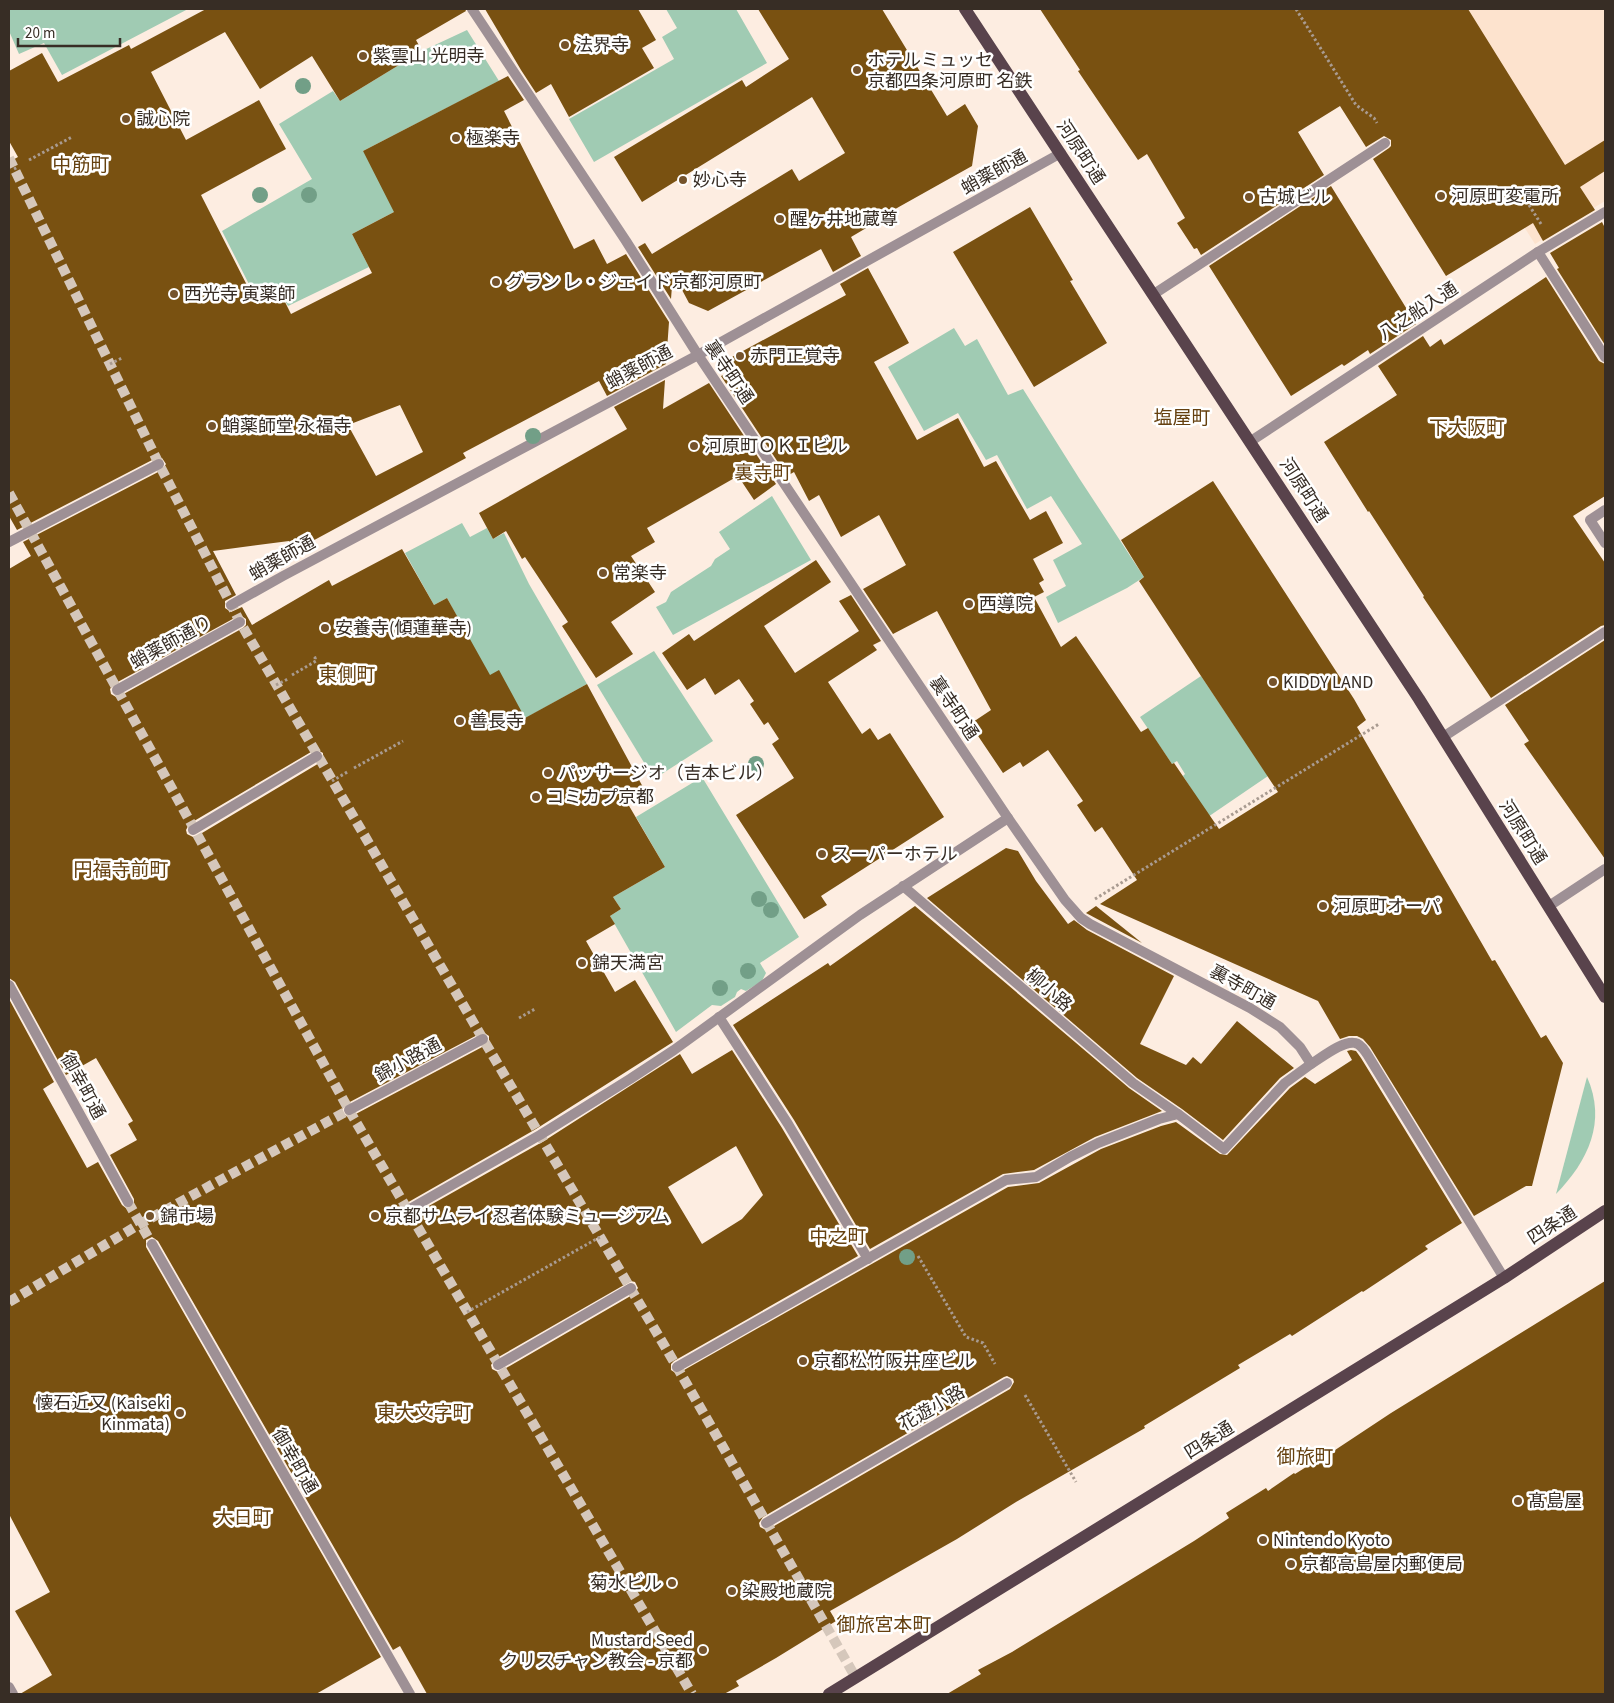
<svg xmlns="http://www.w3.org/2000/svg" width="1614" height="1703" font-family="'Source Sans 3','Noto Sans JP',sans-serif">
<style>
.built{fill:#fde3ce}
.green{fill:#a0cbb3}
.building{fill:#795111;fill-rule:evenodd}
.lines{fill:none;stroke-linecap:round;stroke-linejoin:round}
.street-tunnel{stroke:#d5c7bb;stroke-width:10;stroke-dasharray:10 5;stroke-linecap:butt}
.path{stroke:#a99b91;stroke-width:3;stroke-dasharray:2.5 2.5;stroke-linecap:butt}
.lane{stroke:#9e9095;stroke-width:10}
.street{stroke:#9e9095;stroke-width:10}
.primary{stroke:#59434c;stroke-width:12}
.tree{fill:#729f87}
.poi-dot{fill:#75532b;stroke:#fff;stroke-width:2}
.labels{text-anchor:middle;stroke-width:5;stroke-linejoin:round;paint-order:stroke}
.poi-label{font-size:18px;fill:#372d25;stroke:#fff;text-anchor:start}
.street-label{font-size:18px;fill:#372d25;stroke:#fff}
.neighbourhood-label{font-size:19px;fill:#65400f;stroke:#fff}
</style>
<rect width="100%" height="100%" fill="#fdede1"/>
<polygon class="built" points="1342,9 1605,9 1605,201 1535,244 1457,121 1379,66"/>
<g class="green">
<polygon points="9,9 188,9 62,75 44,43 19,54 9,31"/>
<polygon points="666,9 736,9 767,63 594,162 569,119 674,59 662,37 677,28"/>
<polygon points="467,30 499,81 363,151 413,202 352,234 369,267 288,306 278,288 256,298 222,231 312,179 279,124 333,91 340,101 422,51"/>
<polygon points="954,328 965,346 977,339 1008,395 1023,389 1079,478 1144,577 1127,588 1058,623 1046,597 1066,586 1053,560 1082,544 1051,496 1027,509 997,455 986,460 958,413 924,431 888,367"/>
<polygon points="772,496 811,560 673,635 656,607 666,602 671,592 711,566 715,559 730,549 719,532"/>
<polygon points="462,523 470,537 487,528 493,539 504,533 529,584 587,684 515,724 447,598 434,605 405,553"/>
<polygon points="654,651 713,741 654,779 597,685"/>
<polygon points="1201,676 1268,776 1155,853 1194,793 1183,776 1185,774 1177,761 1172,764 1140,717"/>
<polygon points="702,777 799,937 760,963 766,973 762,981 746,991 741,989 737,992 735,997 721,1006 712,1005 676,1032 610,916 621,909 613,897 665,867 636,817"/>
<path d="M1587,1077C1607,1122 1588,1161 1556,1194Z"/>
</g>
<g class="building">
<path d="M206,9H465L466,11L416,40L422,51L340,101L312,56L260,89L225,32L151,72L186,140L259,100L286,149L201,195L254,299L278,288L291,314L372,273L352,234L394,212L363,151L508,76L524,100L504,111L574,249L594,239L607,264L626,254L669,322L666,364L607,396L599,381L463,453L466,458L294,551L289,541L213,551L236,595L225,601V608L231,612L242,607L252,625L329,580L332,586L402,549L434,605L447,598L490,675L499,670L525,718L587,684L644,789L625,799L665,867L613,897L621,909L610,916L615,924L586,941L615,992L635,980L673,1042L536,1129L405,1204L401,1209L404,1216H411L544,1141L680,1054L692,1074L732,1050L782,1128L858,1256L674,1361L671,1364V1370L677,1374L1008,1187L1039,1183L1101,1149L1161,1126L1176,1122L1220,1154L1227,1155L1290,1088L1305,1077L1315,1084L1352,1060L1347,1051L1351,1050L1356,1051L1361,1058L1462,1223L1425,1246L1428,1249L1363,1292L1362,1291L1292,1336L1290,1334L1238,1365L1240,1368L1144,1426L1145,1428L1016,1502L957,1539L830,1611L836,1621L776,1658L736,1681L739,1686L724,1694H427L400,1646L393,1650L158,1241L152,1237L146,1240V1247L381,1657L316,1694H20L52,1675L15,1611L50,1592L9,1514V999L54,1082L43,1089L87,1168L98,1162L122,1205L127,1209L134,1206V1199L110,1155L137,1140L128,1124L133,1121L96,1058L66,1075L15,982L9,978V569L31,556L23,542L162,470L166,464L162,458H156L17,530L9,516V162L18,157L9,141V71L42,53L58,82L129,45L131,49ZM400,405L423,452L376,476L348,425ZM240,615L246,619V625L243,628L120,696L116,697L111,694L110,689L114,684ZM316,749L323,753V759L321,762L197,836L193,837L187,834L186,830L189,824ZM483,1032L489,1036V1042L486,1045L352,1116L348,1117L343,1114L342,1109L346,1104ZM736,1146L763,1195L742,1219L702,1244L668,1187ZM631,1281L635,1282L638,1288L634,1294L501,1371L498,1372L492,1369L491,1365L495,1359ZM1007,1376L1013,1379L1014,1382L1010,1389L769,1529L766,1530L760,1527L759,1523L763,1517L1004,1377Z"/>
<polygon points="485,9 638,9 656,40 642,48 654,68 569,117 551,84 536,93 521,70"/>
<polygon points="758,9 882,9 947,116 965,104 978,126 972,166 872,222 873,224 851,237 861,256 833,272 821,249 708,311 689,303 673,273 671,299 638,247 645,243 652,254 792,169 799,181 845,153 812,97 642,202 614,157 742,80 746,87 789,59"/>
<polygon points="1040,9 1468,9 1565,165 1605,140 1605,171 1580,187 1595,210 1543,241 1533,223 1446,276 1373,159 1389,148 1391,146 1391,140 1384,136 1366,147 1340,106 1298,132 1324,175 1201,255 1197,248 1194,249 1177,223 1185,218 1147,154 1138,160 1078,71 1080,70"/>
<polygon points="1331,186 1416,324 1370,354 1368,350 1344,366 1342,364 1291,396 1209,266"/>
<polygon points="1030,207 1073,280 1070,281 1107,343 1034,387 953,252"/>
<polygon points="1602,222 1605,228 1605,345 1557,269 1559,268 1550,253"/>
<polygon points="868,268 909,343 874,362 917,440 958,418 984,467 996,461 1030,520 1046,511 1063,543 1033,559 1044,580 1039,583 1044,592 1034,597 1061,647 1076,636 1141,732 1148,728 1172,764 1174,763 1219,829 1278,792 1201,676 1139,581 1144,577 1121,540 1213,481 1354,699 1366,720 1357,727 1492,961 1495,960 1541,1038 1546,1035 1563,1063 1532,1186 1526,1186 1474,1216 1370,1047 1363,1039 1357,1036 1349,1036 1340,1039 1318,1001 1100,904 1137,880 1102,827 1095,832 1077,805 1083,801 1048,750 1023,767 1020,762 1003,773 970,724 991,710 937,611 893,634 863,589 906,565 879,515 841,537 819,495 809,501 794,472 787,476 721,376 727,373 721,363 846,295 840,284"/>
<polygon points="1546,277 1599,361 1605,364 1605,496 1573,516 1605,563 1605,625 1601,626 1491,698 1423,597 1424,596 1369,511 1368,512 1324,442 1397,395 1378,366 1423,336 1430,347 1441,339 1444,345"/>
<polygon points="665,380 663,409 709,383 776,484 754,500 738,476 647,528 655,542 631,556 655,592 611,622 633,654 596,678 562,626 568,622 525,557 522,559 506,531 493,539 479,513 627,429 614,407"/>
<polygon points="816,560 831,582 764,626 795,673 859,631 839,601 851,595 881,641 873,645 877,650 828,682 862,734 870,728 878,740 890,733 944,817 821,896 827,905 804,919 736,815 794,778 772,744 779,739 768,722 764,725 750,704 754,701 739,679 715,695 705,678 687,690 662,653 689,634 694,641"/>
<polygon points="1605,640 1605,859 1524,744 1529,741 1505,705"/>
<polygon points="1006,848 1018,851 1036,881 1068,924 1074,920 1087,930 1174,976 1140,1044 1186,1065 1193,1057 1201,1064 1237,1021 1294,1068 1280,1078 1223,1140 1182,1109 1137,1078 927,898"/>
<polygon points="915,906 1129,1088 1162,1111 1095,1137 1034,1170 1003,1174 870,1249 794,1120 733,1025 828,963 830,966"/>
<polygon points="1096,906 1142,943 1086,913"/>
<polygon points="1605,1281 1605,1694 947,1694 981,1674 978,1670 1012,1652 1194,1541 1229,1518 1226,1513 1266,1488 1268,1491 1294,1473 1295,1474 1322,1457 1323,1458 1391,1413"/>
</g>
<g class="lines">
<g class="street-tunnel">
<polyline points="9,158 159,464 240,622 483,1039 677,1367 856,1678"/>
<polyline points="9,493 349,1110 692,1694"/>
<polyline points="128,1202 152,1244"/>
<polyline points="9,1302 140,1224 349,1110"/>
</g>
<g class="path">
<polyline points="1296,9 1356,105 1374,118 1377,123"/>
<polyline points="29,160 72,137"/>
<polyline points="14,169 18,167"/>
<polyline points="1529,205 1541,224"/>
<polyline points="110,364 122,358"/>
<polyline points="292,675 316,661 315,658 318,657"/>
<polyline points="276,685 288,679"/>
<polyline points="354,768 403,741"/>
<polyline points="332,781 349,771"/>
<polyline points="1095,899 1379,724"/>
<polyline points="519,1018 535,1009"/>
<polyline points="918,1256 966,1337 983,1343 995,1364"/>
<polyline points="467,1312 600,1237"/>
<polyline points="1025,1395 1076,1482"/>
</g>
<g class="lane">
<polyline points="1538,252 1605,357"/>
<polyline points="1154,294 1385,143"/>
<polyline points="1605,510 1590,520 1605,543"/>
<polyline points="1443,737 1605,632"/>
<polyline points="1549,906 1605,869"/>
</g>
<g class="street">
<path d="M472,9L626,241L698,355L1008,818L1065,900L1081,918L1090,924L1250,1008L1280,1027L1300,1047L1311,1064C1321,1058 1343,1040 1355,1043C1361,1044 1364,1050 1367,1054L1504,1278"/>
<polyline points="1251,441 1538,252 1605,212"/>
<polyline points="9,542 159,464"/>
<polyline points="231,605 283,576 698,355 1061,153"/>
<polyline points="117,690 240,622"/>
<polyline points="193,830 317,756"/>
<polyline points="903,886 1133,1083 1178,1114"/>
<polyline points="9,985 128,1202"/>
<polyline points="719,1017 788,1124 868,1259"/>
<polyline points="349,1110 483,1039"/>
<polyline points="408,1210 540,1135 630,1079 674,1050 860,915 1008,818"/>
<polyline points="152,1244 410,1694"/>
<polyline points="498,1365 631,1288"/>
<polyline points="677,1367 1006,1180 1036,1177 1070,1157 1098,1143 1159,1119 1178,1114 1224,1149 1285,1083 1311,1064"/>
<polyline points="766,1523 1007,1383"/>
<polyline points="9,1687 13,1694"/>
</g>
<g class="primary">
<polyline points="965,9 1419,699 1605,997"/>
<polyline points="829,1694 1504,1278 1605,1211"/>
</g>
</g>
<g class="tree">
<circle cx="303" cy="86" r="8"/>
<circle cx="260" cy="195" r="8"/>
<circle cx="309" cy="195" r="8"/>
<circle cx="533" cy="436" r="8"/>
<circle cx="756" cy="764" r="8"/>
<circle cx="759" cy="899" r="8"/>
<circle cx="771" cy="910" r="8"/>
<circle cx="748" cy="971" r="8"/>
<circle cx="720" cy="988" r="8"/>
<circle cx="907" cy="1257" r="8"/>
</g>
<g class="poi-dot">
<circle cx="565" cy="45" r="5"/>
<circle cx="363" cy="56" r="5"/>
<circle cx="857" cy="70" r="5"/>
<circle cx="126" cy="119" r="5"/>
<circle cx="456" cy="138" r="5"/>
<circle cx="683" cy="180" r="5"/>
<circle cx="1441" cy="196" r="5"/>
<circle cx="1249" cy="197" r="5"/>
<circle cx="780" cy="219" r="5"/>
<circle cx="496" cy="282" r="5"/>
<circle cx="174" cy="294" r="5"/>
<circle cx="740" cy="356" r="5"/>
<circle cx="212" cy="426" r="5"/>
<circle cx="694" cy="446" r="5"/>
<circle cx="603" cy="573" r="5"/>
<circle cx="969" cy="604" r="5"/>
<circle cx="325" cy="628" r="5"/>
<circle cx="1273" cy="682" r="5"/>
<circle cx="460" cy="721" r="5"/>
<circle cx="548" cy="773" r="5"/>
<circle cx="536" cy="797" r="5"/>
<circle cx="822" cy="854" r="5"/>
<circle cx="1323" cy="906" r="5"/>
<circle cx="582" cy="963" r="5"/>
<circle cx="150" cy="1216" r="5"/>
<circle cx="375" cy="1216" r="5"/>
<circle cx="803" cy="1361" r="5"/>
<circle cx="180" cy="1413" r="5"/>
<circle cx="1518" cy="1501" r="5"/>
<circle cx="1263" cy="1540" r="5"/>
<circle cx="1291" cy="1564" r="5"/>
<circle cx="672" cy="1583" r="5"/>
<circle cx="732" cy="1591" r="5"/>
<circle cx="703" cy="1650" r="5"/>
</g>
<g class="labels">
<g class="poi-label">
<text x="575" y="51">法界寺</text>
<text x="373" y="62">紫雲山 光明寺</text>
<text x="867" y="66">ホテルミュッセ<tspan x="867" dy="21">京都四条河原町 名鉄</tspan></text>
<text x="136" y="125">誠心院</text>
<text x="466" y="144">極楽寺</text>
<text x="693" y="186">妙心寺</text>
<text x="1451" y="202">河原町変電所</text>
<text x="1259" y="203">古城ビル</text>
<text x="790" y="225">醒ヶ井地蔵尊</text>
<text x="506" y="288">グラン レ・ジェイド京都河原町</text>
<text x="184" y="300">西光寺 寅薬師</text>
<text x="750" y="362">赤門正覚寺</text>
<text x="222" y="432">蛸薬師堂 永福寺</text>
<text x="704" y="452">河原町ＯＫＩビル</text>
<text x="613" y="579">常楽寺</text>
<text x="979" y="610">西導院</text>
<text x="335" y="634">安養寺(傾蓮華寺)</text>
<text x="1283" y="688">KIDDY LAND</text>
<text x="470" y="727">善長寺</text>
<text x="558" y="779">パッサージオ（吉本ビル）</text>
<text x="546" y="803">コミカプ京都</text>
<text x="832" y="860">スーパーホテル</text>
<text x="1333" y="912">河原町オーパ</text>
<text x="592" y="969">錦天満宮</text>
<text x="160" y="1222">錦市場</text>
<text x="385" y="1222">京都サムライ忍者体験ミュージアム</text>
<text x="813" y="1367">京都松竹阪井座ビル</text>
<text x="170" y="1409" text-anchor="end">懐石近又 (Kaiseki<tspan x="170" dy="21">Kinmata)</tspan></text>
<text x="1528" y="1507">髙島屋</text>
<text x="1273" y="1546">Nintendo Kyoto</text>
<text x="1301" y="1570">京都高島屋内郵便局</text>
<text x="662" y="1589" text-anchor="end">菊水ビル</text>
<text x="742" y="1597">染殿地蔵院</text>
<text x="693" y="1646" text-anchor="end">Mustard Seed<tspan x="693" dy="21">クリスチャン教会 - 京都</tspan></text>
</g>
<g class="street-label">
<text transform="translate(1081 152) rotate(57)" y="6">河原町通</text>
<text transform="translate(994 172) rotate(-29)" y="6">蛸薬師通</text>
<text transform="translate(1418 311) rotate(-33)" y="6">八之船入通</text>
<text transform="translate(639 367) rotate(-28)" y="6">蛸薬師通</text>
<text transform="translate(729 372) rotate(56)" y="6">裏寺町通</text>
<text transform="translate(1304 490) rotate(57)" y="6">河原町通</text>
<text transform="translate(282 558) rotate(-29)" y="6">蛸薬師通</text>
<text transform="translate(171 642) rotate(-29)" y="6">蛸薬師通り</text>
<text transform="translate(954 708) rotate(56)" y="6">裏寺町通</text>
<text transform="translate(1523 832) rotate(58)" y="6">河原町通</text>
<text transform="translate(1243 987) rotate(29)" y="6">裏寺町通</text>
<text transform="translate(1049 990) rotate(41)" y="6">柳小路</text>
<text transform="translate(408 1060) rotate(-28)" y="6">錦小路通</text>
<text transform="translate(83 1086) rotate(61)" y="6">御幸町通</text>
<text transform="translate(1552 1225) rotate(-33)" y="6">四条通</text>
<text transform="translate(932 1408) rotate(-30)" y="6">花遊小路</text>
<text transform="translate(1209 1440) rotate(-32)" y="6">四条通</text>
<text transform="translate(295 1461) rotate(60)" y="6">御幸町通</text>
</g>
<g class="neighbourhood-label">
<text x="81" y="171">中筋町</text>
<text x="1182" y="424">塩屋町</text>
<text x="1467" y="434">下大阪町</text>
<text x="763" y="479">裏寺町</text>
<text x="347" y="681">東側町</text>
<text x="121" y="876">円福寺前町</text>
<text x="838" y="1243">中之町</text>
<text x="424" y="1419">東大文字町</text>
<text x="1305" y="1463">御旅町</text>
<text x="243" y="1524">大日町</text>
<text x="884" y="1631">御旅宮本町</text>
</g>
</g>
<rect width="1614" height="1703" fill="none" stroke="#372d25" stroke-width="20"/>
<path d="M18 38v8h102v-8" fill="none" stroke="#372d25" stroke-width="2.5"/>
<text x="25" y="38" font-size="15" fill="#372d25" stroke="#ffffff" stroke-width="4" paint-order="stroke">20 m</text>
</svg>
